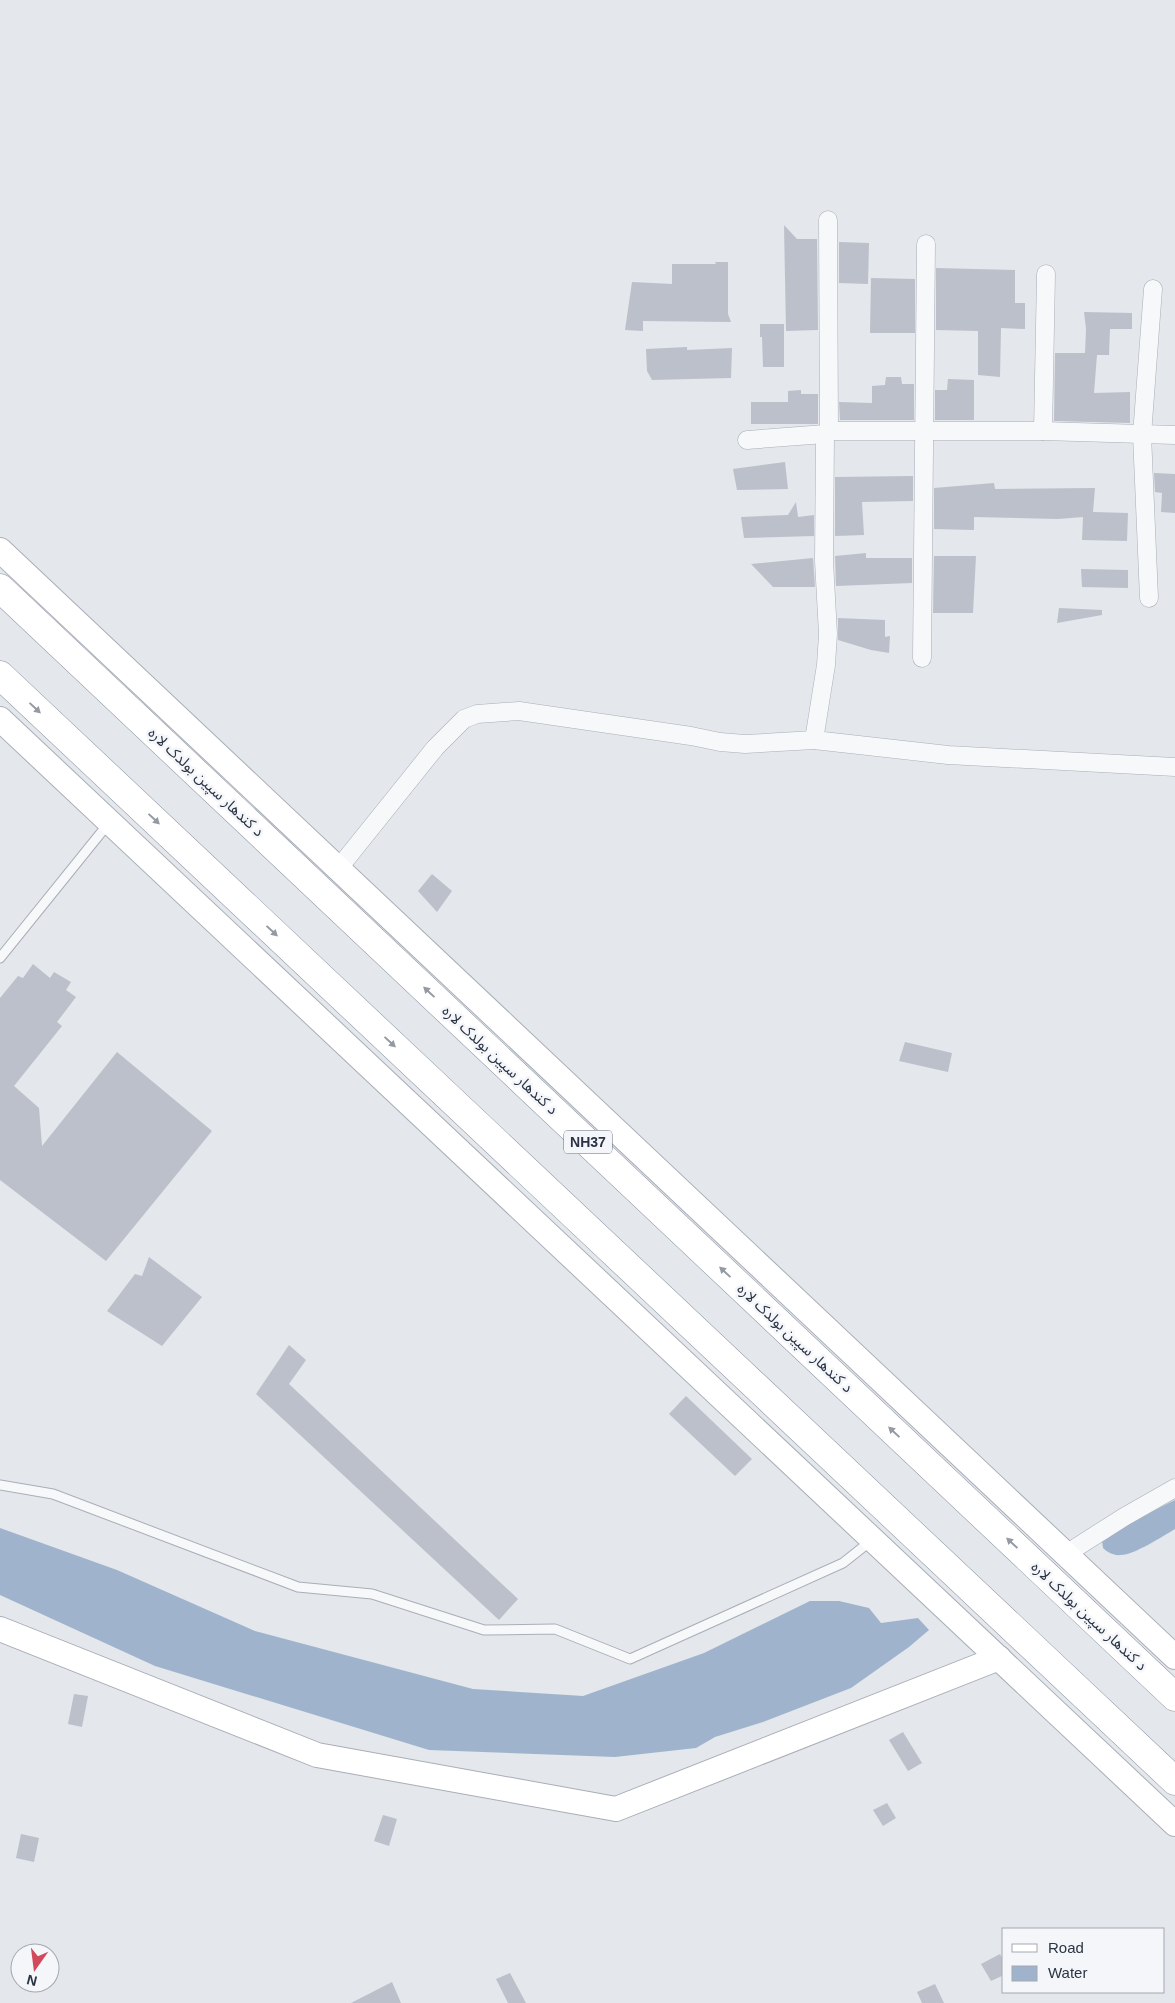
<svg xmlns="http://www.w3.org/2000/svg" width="1175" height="2003" font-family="Helvetica,'Noto Sans Arabic',sans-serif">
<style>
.water{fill:#9fb4cc}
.building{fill:#bbc0ca}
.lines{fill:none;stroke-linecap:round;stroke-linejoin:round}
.lane-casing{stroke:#a9aeb7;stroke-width:11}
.street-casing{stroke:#a9aeb7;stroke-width:19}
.secondary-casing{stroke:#a9aeb7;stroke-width:26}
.highway-casing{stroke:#8b94a3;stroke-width:29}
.lane{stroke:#f7f8fa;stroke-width:9}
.street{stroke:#f7f8fa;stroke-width:18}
.secondary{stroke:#fff;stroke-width:24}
.highway{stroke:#fff;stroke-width:28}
.oneway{fill:#959aa2}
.labels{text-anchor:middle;stroke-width:5;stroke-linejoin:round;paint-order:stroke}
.shield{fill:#f4f6f9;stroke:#676e7b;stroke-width:1}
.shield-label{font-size:14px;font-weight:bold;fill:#2b3445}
.street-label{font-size:15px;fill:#2b3445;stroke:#f4f6f9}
</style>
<rect width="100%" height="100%" fill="#e4e7ec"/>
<g class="water">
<path d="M1175,1500V1529C1163,1536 1134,1555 1121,1555C1114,1556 1107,1552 1103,1548L1102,1541L1109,1533Z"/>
<polygon points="0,1528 117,1570 255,1631 473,1689 583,1696 704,1653 810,1601 839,1601 869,1608 881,1623 918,1618 929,1630 909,1647 851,1688 763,1722 715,1737 696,1748 615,1757 429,1750 155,1666 0,1595"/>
</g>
<g class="building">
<polygon points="784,225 797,239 817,239 818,330 786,331"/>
<polygon points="839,242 869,243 868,284 839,283"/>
<polygon points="715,262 728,262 728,314 731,322 643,321 643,331 625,330 632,282 672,284 672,264 716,264"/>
<polygon points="936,268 1015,270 1015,303 1025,303 1025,329 1001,328 1000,377 978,375 978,331 936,330"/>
<polygon points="871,278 915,279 915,333 870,333"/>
<polygon points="1084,312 1132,313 1132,329 1110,329 1109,355 1097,355 1094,393 1130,392 1130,423 1054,421 1055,353 1085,353 1086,329"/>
<polygon points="760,324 784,324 784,367 763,367 762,337 760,337"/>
<polygon points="687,347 687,350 732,348 731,378 652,380 647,371 646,349"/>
<polygon points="886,377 901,377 902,384 914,384 914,420 840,420 839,402 872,403 872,386 885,385"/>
<polygon points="948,379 974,380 974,420 935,420 935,390 947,390"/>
<polygon points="801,390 801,394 818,394 818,424 751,424 751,402 788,402 788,391"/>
<polygon points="785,462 788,489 737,490 733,469"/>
<polygon points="1154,473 1175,474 1175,513 1161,512 1162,493 1155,492"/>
<polygon points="913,476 913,501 862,502 864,535 835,536 835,477"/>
<polygon points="994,483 995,489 1095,488 1093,512 1128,513 1127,541 1082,540 1083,517 1058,519 974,517 974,530 934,529 934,488"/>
<polygon points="796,502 798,517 814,515 814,536 744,538 741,517 788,515"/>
<polygon points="866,553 866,558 912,558 912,583 836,586 835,556"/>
<polygon points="934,556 976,556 973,613 933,613"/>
<polygon points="813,558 815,587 773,587 751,564"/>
<polygon points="1081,569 1128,570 1128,588 1082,587"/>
<polygon points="1059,608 1102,610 1102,615 1057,623"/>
<polygon points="838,618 885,620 885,637 890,636 889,653 871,650 838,640"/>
<polygon points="432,874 452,891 437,912 418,891"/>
<polygon points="33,964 50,978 54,972 71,982 66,990 76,997 57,1022 62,1026 14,1086 39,1108 42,1146 117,1052 212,1131 106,1261 0,1180 0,998 18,976 23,978"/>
<polygon points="905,1042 952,1053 948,1072 899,1061"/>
<polygon points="149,1257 202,1297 162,1346 107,1311 135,1274 142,1276"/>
<polygon points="289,1345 306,1360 289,1384 518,1599 499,1620 256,1394"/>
<polygon points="686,1396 752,1459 735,1476 669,1414"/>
<polygon points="74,1694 88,1696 82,1727 68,1724"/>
<polygon points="903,1732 922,1763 908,1771 889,1740"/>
<polygon points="887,1803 896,1818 883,1826 873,1810"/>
<polygon points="383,1815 397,1819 389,1846 374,1841"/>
<polygon points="21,1834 39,1838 34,1862 16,1858"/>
<polygon points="1000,1954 1004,1961 1004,1975 991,1981 981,1964"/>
<polygon points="510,1973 526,2003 508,2003 496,1979"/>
<polygon points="392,1982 401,2003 351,2003"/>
<polygon points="935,1984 944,2003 922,2003 917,1992"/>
</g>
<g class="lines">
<g class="lane-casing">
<g id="lane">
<polyline points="0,958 108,824"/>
<polyline points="0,1485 53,1494 298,1587 372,1594 484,1630 555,1629 630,1659 843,1563 872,1540"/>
</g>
</g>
<g class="street-casing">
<g id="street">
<polyline points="828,220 829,431"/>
<polyline points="1043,431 1046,274"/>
<polyline points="747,440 825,434 829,431 1043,431 1175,435"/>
<polyline points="1149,598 1142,435 1153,289"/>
<polyline points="922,658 926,244"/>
<polyline points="814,740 826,665 828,634 824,561 825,434"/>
<polyline points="338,869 435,748 464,719 477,714 519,711 691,736 720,742 745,744 814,740 948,755 1175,767"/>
<polyline points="1066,1554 1124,1517 1175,1488"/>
</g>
</g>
<g class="secondary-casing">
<g id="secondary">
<polyline points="0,550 1175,1657"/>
<polyline points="0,719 1175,1824"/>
<polyline points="0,1629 317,1755 616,1809 999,1658"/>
</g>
</g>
<g class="highway-casing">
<g id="highway">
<polyline points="0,588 1175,1697"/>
<polyline points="0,675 1175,1781"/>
</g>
</g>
<use href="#lane" class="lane"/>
<use href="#street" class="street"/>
<use href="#secondary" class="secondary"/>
<use href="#highway" class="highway"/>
</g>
<defs><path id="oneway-solid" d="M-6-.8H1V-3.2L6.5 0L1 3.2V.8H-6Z" transform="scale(1.25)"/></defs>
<g class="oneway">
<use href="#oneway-solid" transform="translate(35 708) rotate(43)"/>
<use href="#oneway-solid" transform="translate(154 819) rotate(43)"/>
<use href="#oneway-solid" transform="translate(272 931) rotate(43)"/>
<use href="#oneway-solid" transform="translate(429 992) rotate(-137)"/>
<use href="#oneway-solid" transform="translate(390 1042) rotate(43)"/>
<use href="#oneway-solid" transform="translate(725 1272) rotate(-137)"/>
<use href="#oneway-solid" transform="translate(894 1432) rotate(-137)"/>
<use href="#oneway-solid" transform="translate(1012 1543) rotate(-137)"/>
</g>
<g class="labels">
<rect class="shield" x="564" y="1130.5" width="48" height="23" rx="4"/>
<g class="shield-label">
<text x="588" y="1147">NH37</text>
</g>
<g class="street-label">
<text transform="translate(206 782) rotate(43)" y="5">د کندهار سپین بولدک لاره</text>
<text transform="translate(500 1060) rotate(43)" y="5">د کندهار سپین بولدک لاره</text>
<text transform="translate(795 1338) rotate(43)" y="5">د کندهار سپین بولدک لاره</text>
<text transform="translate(1089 1616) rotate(43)" y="5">د کندهار سپین بولدک لاره</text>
</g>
</g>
<rect x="1002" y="1928" width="162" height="65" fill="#f4f6f9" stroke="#a4a8b1"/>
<rect x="1012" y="1944" width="25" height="8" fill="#ffffff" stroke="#a4a8b1"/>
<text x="1048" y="1953" font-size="15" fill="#2b3445">Road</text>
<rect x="1012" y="1966" width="25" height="15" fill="#9fb4cc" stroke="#a4a8b1"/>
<text x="1048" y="1978" font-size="15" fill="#2b3445">Water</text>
<g transform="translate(35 1968) rotate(194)"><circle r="24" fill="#f4f6f9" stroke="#a4a8b1"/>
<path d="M0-4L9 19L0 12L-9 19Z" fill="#d1495b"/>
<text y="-8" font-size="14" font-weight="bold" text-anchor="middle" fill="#2b3445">N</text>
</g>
</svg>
